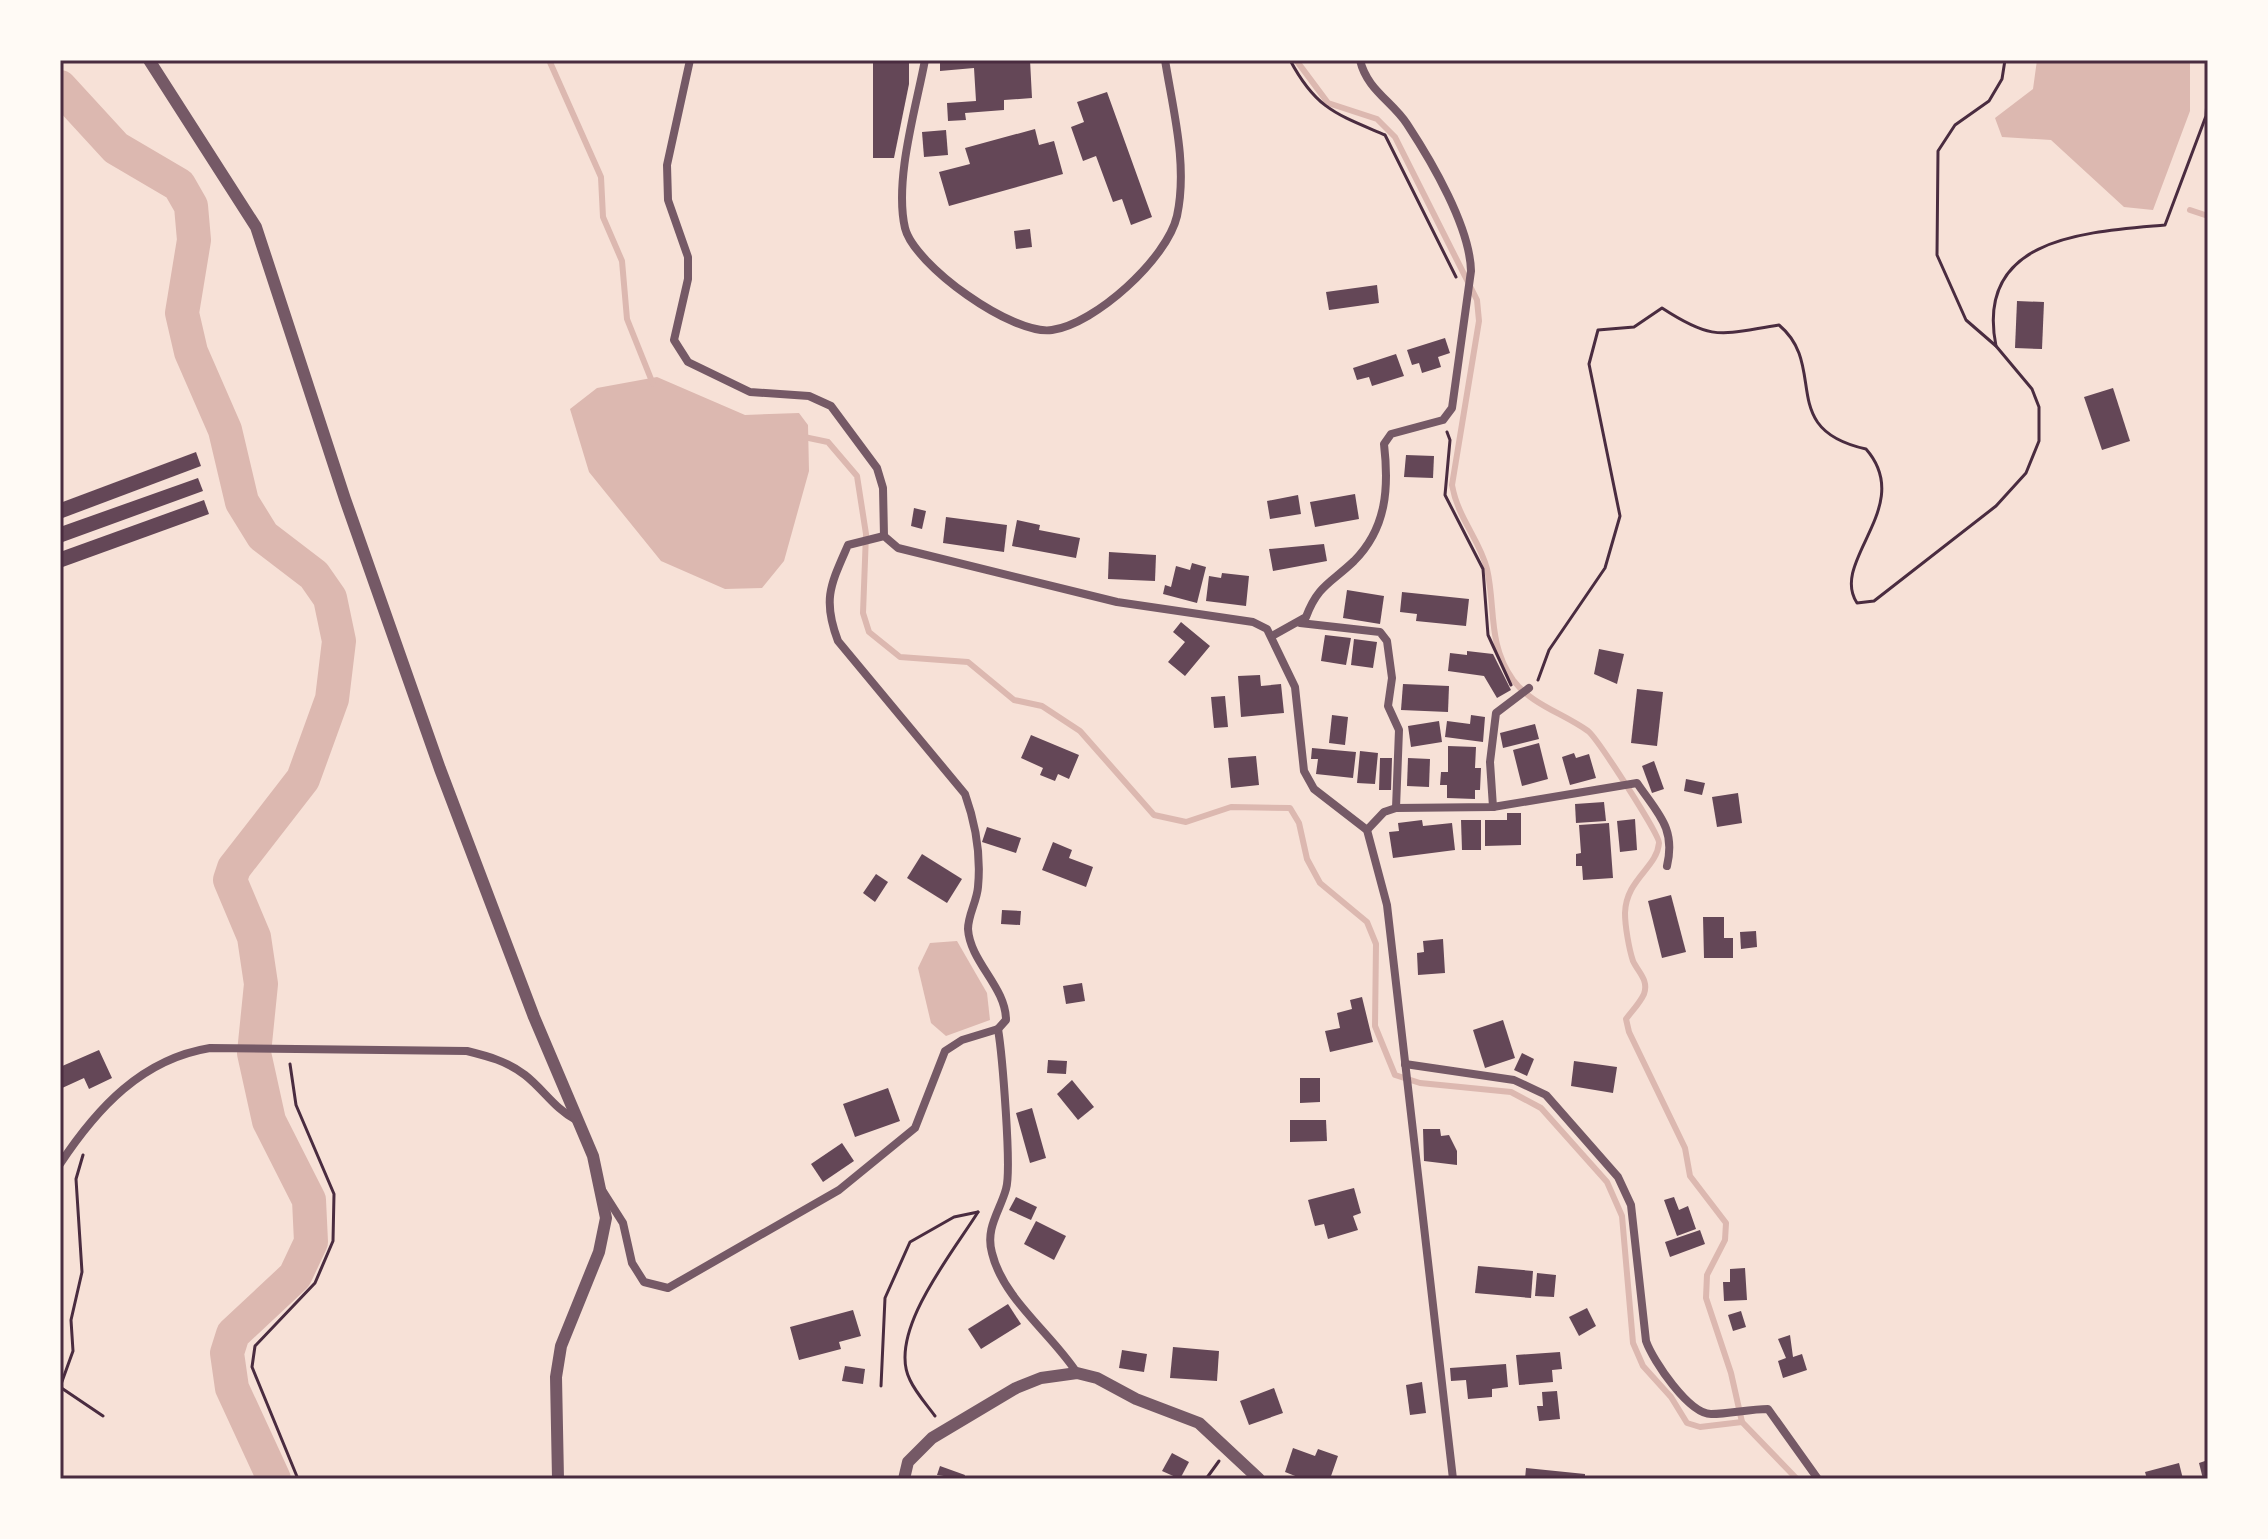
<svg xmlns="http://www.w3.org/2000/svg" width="2268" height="1539" font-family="'Exo 2',sans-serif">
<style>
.water{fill:#dcb8b0}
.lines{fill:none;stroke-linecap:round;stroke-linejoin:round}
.stream{stroke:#dcb8b0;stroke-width:6}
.river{stroke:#dcb8b0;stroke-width:34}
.building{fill:#644757}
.path{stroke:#4a2c40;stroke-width:3}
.minor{stroke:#755966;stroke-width:8}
.tertiary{stroke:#755966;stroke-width:12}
.neatline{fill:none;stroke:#4a2c40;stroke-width:3}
</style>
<rect width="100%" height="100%" fill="#f7e1d7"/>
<g class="water">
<polygon points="2037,60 2190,60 2190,111 2153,210 2124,207 2051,140 2002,137 1995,118 2033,89"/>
<polygon points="657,377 745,415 799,413 808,425 809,471 784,561 762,588 725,589 661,561 589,472 570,409 597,388"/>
<polygon points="957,941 987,993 990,1020 946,1036 931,1023 918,968 930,943"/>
</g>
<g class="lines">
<g class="stream">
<polyline points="549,60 601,177 603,217 622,261 627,319 653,384"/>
<path d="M1296,60L1328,103L1377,119L1395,137L1477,300L1479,321L1452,485C1458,519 1480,540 1487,569C1496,608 1487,643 1513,680C1532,705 1563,713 1588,731C1597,738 1660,835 1659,843C1657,868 1626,879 1625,913C1625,926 1629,949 1633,961C1638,972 1649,980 1644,994C1640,1003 1632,1011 1626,1019L1629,1032L1685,1148L1690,1176L1726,1223L1725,1240L1707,1275L1706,1298L1731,1373L1742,1422L1797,1479"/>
<polyline points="2190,210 2208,216"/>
<polyline points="804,437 828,442 857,476 866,534 863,613 869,632 900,657 968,662 1014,700 1042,706 1080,731 1154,815 1186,822 1231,807 1290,808 1299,823 1307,859 1320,883 1367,922 1376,944 1375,1026 1395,1075 1420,1083 1511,1092 1541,1108 1607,1182 1622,1216 1633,1343 1643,1366 1671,1397 1687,1423 1700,1427 1742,1422"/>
</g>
<polyline class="river" points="60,87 116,148 179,185 191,206 194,240 182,313 191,352 225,430 242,502 263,536 314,575 330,598 339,641 332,699 303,779 234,868 230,880 254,937 261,984 254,1053 269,1121 309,1200 311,1242 295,1276 233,1334 227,1353 232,1388 274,1479"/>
</g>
<g class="building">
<polygon points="873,60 909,60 909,84 894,158 873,158"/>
<polygon points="940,60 1030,60 1032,98 1004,100 1004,110 965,113 966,120 948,121 947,103 976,101 974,68 940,71"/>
<polygon points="1107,92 1152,217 1131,225 1122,199 1113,202 1096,156 1083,161 1071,127 1084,122 1077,102"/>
<polygon points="1035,129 1039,145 1054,141 1063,174 949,206 939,172 970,164 965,148"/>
<polygon points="946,130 948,155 924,157 922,132"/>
<polygon points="1030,229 1032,247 1016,249 1014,231"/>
<polygon points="1377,285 1379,303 1329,310 1326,292"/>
<polygon points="2017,301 2044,302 2042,349 2015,348"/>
<polygon points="1445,338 1450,353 1438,357 1441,367 1422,373 1419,363 1412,365 1407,350"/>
<polygon points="1396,354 1404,376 1372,386 1369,377 1357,380 1353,368"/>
<polygon points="2113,388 2130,441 2102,450 2084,397"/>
<polygon points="196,452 201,466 60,519 60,503"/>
<polygon points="1406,455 1434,456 1433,478 1404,477"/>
<polygon points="198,478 203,491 60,543 60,527"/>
<polygon points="1355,494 1359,519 1315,527 1310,502"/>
<polygon points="1298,495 1301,514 1270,519 1267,501"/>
<polygon points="204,500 209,514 60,568 60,552"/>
<polygon points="914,508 926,511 922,529 911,526"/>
<polygon points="946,517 1007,525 1004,552 943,543"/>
<polygon points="1017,520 1040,525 1039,530 1080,538 1076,558 1012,546"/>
<polygon points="1324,544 1327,561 1273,571 1269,549"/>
<polygon points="1109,552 1156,555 1155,581 1108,579"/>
<polygon points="1192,563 1206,567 1197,603 1163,594 1165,585 1171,587 1176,566 1190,570"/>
<polygon points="1222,573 1249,576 1246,606 1206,601 1209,576 1221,578"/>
<polygon points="1347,590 1384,596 1380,624 1343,618"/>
<polygon points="1402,592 1469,599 1466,626 1416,621 1417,614 1400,612"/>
<polygon points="1181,622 1210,646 1185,676 1168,662 1185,642 1173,632"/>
<polygon points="1325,635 1351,638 1346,665 1321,661"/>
<polygon points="1354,639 1377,642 1373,668 1351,665"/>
<polygon points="1599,649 1624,654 1617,684 1594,674"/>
<polygon points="1467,651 1493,654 1511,690 1497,698 1484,676 1448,671 1450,653 1467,655"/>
<polygon points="1260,675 1261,686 1281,684 1284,713 1241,717 1238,676"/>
<polygon points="1403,684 1449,686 1448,712 1401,710"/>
<polygon points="1637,689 1663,692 1657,746 1631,743"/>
<polygon points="1225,696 1228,727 1214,728 1211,697"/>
<polygon points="1332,715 1348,717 1345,745 1329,743"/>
<polygon points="1471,715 1485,717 1483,742 1445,737 1447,721 1470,724"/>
<polygon points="1439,721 1442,742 1411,747 1408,726"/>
<polygon points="1535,724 1539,739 1503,748 1500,733"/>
<polygon points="1031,735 1079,755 1069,779 1058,774 1055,781 1040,775 1043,768 1021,758"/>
<polygon points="1539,743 1548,779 1522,786 1513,750"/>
<polygon points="1448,746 1476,747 1475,768 1481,768 1480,790 1475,790 1475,799 1447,798 1447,785 1440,785 1441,772 1448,772"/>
<polygon points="1312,748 1356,752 1353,778 1316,774 1318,759 1311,759"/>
<polygon points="1360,751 1378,753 1375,784 1357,783"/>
<polygon points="1574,753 1576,758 1589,754 1596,778 1570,785 1562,757"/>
<polygon points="1256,756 1259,785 1231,788 1228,758"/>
<polygon points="1380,758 1392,758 1391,790 1379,790"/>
<polygon points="1408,758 1430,759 1429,787 1407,786"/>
<polygon points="1654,761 1664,789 1652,793 1642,766"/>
<polygon points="1686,779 1705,783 1702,795 1684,791"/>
<polygon points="1738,793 1742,823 1717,827 1712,797"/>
<polygon points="1604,802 1606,821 1576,823 1575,804"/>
<polygon points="1507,813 1521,813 1521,845 1485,846 1485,820 1507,820"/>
<polygon points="1635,819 1637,850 1620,852 1617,821"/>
<polygon points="1422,820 1423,826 1452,823 1455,850 1393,858 1389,832 1399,831 1398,823"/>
<polygon points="1461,820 1481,820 1481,850 1462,850"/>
<polygon points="1609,823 1613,878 1583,880 1582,866 1576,866 1576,854 1581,853 1579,825"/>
<polygon points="987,827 1021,838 1016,853 982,842"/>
<polygon points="1053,842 1072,850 1069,858 1093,867 1086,887 1042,870"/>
<polygon points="922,854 962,879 947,903 907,878"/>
<polygon points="876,874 888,882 875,902 863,893"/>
<polygon points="1671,895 1686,952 1662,958 1648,901"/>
<polygon points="1002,910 1021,911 1020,925 1001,924"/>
<polygon points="1703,917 1724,917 1724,938 1733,938 1733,958 1704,958"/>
<polygon points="1756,931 1757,947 1741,949 1740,932"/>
<polygon points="1443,939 1445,973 1418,975 1417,953 1424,952 1423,941"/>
<polygon points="1082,983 1085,1001 1066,1004 1063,986"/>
<polygon points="1362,997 1373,1042 1330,1052 1325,1031 1340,1028 1337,1013 1352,1009 1350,1000"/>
<polygon points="1503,1020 1515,1058 1485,1068 1473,1030"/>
<polygon points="99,1050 112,1078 89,1089 84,1078 60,1089 60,1067"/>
<polygon points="1522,1053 1534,1059 1527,1076 1514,1070"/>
<polygon points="1048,1060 1067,1061 1066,1074 1047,1073"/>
<polygon points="1574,1061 1617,1067 1613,1093 1571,1086"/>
<polygon points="1300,1078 1320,1078 1320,1102 1300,1103"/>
<polygon points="1072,1080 1094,1107 1078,1120 1057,1094"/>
<polygon points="888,1088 900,1121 855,1137 843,1104"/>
<polygon points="1032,1108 1046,1158 1030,1163 1016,1113"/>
<polygon points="1290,1120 1326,1120 1327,1141 1290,1142"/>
<polygon points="1423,1129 1440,1129 1441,1136 1449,1135 1457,1151 1457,1165 1424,1161"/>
<polygon points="842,1143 854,1161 823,1182 811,1164"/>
<polygon points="1354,1188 1361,1213 1353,1216 1358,1230 1328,1239 1324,1224 1315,1226 1308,1200"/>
<polygon points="1016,1197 1037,1207 1031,1220 1009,1210"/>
<polygon points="1674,1197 1679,1210 1688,1206 1696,1229 1677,1236 1664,1200"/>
<polygon points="1036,1221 1066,1236 1054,1260 1024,1244"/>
<polygon points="1700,1230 1705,1244 1670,1257 1665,1242"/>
<polygon points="1478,1266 1533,1271 1531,1298 1475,1293"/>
<polygon points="1745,1268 1747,1300 1724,1301 1723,1282 1730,1282 1730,1269"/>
<polygon points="1537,1273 1556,1275 1554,1297 1535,1296"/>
<polygon points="1008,1304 1021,1324 981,1349 968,1329"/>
<polygon points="1587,1308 1596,1326 1579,1336 1569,1317"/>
<polygon points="853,1310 861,1336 839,1342 841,1349 799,1360 790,1327"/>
<polygon points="1741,1311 1746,1327 1733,1331 1728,1315"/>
<polygon points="1790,1335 1793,1357 1802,1354 1807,1370 1783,1378 1778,1361 1786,1358 1778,1339"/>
<polygon points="1173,1347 1219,1351 1217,1381 1170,1378"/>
<polygon points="1122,1350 1147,1354 1144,1372 1119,1368"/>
<polygon points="1560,1352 1562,1369 1552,1370 1553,1382 1519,1385 1516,1355"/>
<polygon points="1506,1364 1508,1387 1492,1389 1492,1397 1468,1399 1466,1380 1451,1381 1450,1368"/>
<polygon points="845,1366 865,1369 863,1384 842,1381"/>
<polygon points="1422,1382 1426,1413 1410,1415 1406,1385"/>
<polygon points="1274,1388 1283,1413 1249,1425 1240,1401"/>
<polygon points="1557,1391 1560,1419 1539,1421 1537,1406 1543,1406 1542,1392"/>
<polygon points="1293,1448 1315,1456 1318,1449 1338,1456 1330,1479 1303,1479 1285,1472"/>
<polygon points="1172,1453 1189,1462 1180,1479 1162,1471"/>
<polygon points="2208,1460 2208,1479 2203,1479 2199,1463"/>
<polygon points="2179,1463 2183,1479 2147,1479 2145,1472"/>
<polygon points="940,1466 965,1475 964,1479 937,1475"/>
<polygon points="1526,1468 1585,1474 1585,1479 1525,1479"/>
</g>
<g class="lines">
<g class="path">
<path d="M1290,60C1316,109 1336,114 1385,135L1456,277"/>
<path d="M1996,346C1974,236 2088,232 2165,225L2206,116L2208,84"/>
<polyline points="1447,432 1450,440 1445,495 1483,569 1488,635 1511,685"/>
<path d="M1538,680L1549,650L1605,568L1620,516L1589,364L1598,330L1634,327L1662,308C1714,342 1721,334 1779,325C1829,367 1776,429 1866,449C1916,506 1829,561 1857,603L1874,601L1996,506L2026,473L2039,441V407L2032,389L1996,346L1966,320L1937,255L1938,151L1955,125L1989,101L2002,79L2005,60"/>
<polyline points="290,1064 296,1105 334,1194 333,1241 315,1283 255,1346 252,1367 298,1479"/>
<polyline points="83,1155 76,1179 82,1272 71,1320 73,1351 60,1387 103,1416"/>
<polyline points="881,1386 885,1298 910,1242 954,1217 978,1212"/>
<path d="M935,1416C927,1405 916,1393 910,1380C886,1333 954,1251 978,1212"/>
<polyline points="1206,1479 1219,1461"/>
</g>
<g class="minor">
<polyline points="690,60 667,165 668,200 688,257 688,279 674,340 688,362 750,392 809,396 831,406 877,468 883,488 884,536"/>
<path d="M925,60C916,108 894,180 905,228C914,265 1013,336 1052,330C1095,324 1167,259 1177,216C1188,165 1173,110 1165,60"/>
<polyline points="1300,623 1380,632 1387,641 1392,678 1388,706 1399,730 1396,808"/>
<path d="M1272,636L1306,617C1318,585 1331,583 1354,561C1387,528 1389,487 1384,444L1391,434L1443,420L1452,408L1471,271C1470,227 1432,162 1407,124C1392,101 1367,90 1360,60"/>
<polyline points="1493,807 1490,762 1496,713 1529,688"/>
<path d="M1367,830L1384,812L1396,808L1493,807L1637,783C1658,814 1676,828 1667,866"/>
<path d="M998,1029C1002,1053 1012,1170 1006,1189C1000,1211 985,1228 992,1253C1003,1299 1052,1334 1077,1373"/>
<path d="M1405,1064L1514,1080L1546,1095L1618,1177L1631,1205L1646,1341C1653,1361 1689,1414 1711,1414C1730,1414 1749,1409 1768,1409L1818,1479"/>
<path d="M60,1164C97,1108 142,1059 210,1048L467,1051C487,1056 507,1061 525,1075C543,1089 555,1109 576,1120"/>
<path d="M602,1190L623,1223L632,1263L644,1282L668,1288L839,1190L915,1128L945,1051L962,1040L998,1029L1006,1020C1006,987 970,962 968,929C968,915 977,901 978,887C981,856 975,822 965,794L838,641C822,599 831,584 848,545L884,536L898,548L1117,602L1253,622L1267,629L1295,687L1304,771L1314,789L1367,830L1387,905L1453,1479"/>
</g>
<g class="tertiary">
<polyline points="149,60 256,227 345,499 440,769 534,1017 593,1156 606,1218 599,1252 561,1346 556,1377 558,1479"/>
<polyline points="904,1479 908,1462 932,1438 1016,1388 1041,1378 1077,1373 1097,1378 1136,1399 1199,1423 1259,1479"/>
</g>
</g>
<rect width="2268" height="1539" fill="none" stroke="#fffaf5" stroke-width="124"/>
<rect x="62" y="62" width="2144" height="1415" class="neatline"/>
</svg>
